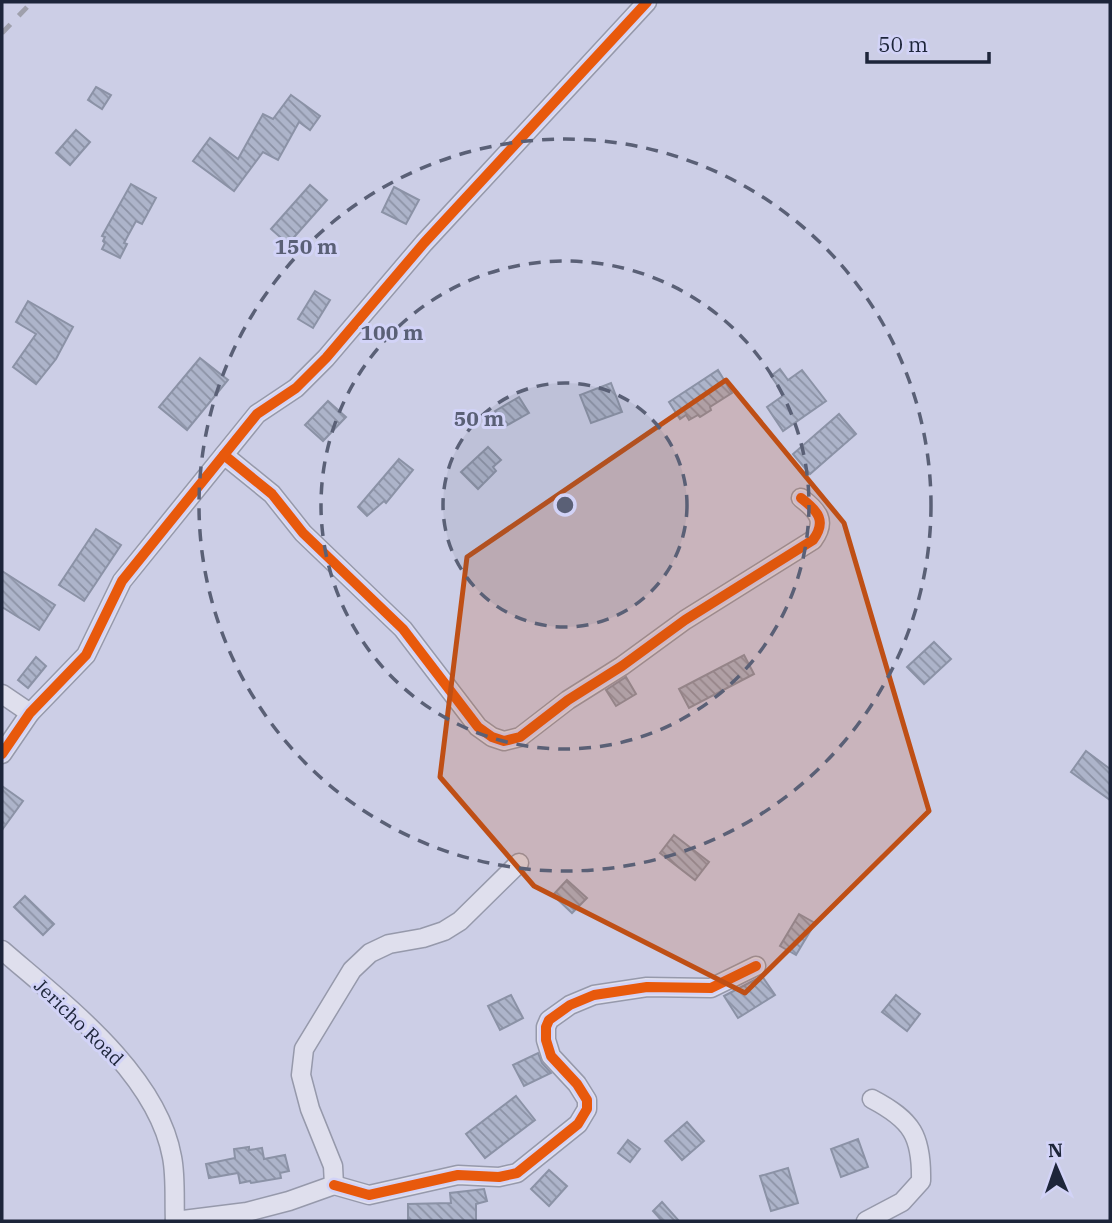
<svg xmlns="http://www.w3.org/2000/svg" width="1112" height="1223" font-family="'IBM Plex Serif',serif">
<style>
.building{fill:url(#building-back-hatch);stroke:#8b92a6;stroke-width:2}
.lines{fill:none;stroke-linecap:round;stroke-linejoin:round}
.minor-casing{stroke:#9699ab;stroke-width:21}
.minor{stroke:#dfdfed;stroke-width:18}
.rail{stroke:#9fa0ac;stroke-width:5;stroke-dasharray:12 12;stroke-linecap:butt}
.cycleway-casing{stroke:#d2d3f7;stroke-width:15}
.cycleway{stroke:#e8590c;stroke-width:10}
.marked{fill:#bf4f15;fill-opacity:0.2;stroke:#bf4f15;stroke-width:5;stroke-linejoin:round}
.ring{fill:none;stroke:#5a6076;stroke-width:3.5;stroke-dasharray:12 9}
.labels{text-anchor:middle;stroke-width:6;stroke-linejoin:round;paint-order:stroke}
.street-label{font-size:19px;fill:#1d253a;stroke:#d2d3f7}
.centre{fill:#5a6076;stroke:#d2d3f7;stroke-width:3.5}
.ring-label{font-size:21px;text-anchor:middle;font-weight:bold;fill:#5a6076;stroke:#d2d3f7;stroke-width:6;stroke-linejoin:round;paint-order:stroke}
</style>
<defs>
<pattern id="building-back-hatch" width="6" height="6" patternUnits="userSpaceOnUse" patternTransform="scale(1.75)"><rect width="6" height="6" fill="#adb4ca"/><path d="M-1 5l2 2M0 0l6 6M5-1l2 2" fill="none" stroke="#8c92a5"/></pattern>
</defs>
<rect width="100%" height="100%" fill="#cccee6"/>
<g class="building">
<polygon points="96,87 111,95 102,109 88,100"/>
<polygon points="291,95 320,116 310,130 299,122 278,160 263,152 234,191 193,161 210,138 238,159 263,114 273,119"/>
<polygon points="76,130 90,142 70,165 56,153"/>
<polygon points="131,184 156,198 142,224 136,221 124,243 127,244 120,258 102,249 105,243 103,241 105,237 102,236"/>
<polygon points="310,185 327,200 288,244 271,229"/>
<polygon points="394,187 419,200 406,224 382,212"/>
<polygon points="315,291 330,300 313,328 298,319"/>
<polygon points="28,301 73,327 56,359 36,384 13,367 36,334 16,322"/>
<polygon points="200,358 228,380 187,430 159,407"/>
<polygon points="780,369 788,380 802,370 826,401 783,431 767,407 784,395 771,376"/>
<polygon points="718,370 732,393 710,407 711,410 700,417 698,415 689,420 686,415 680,419 669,402"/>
<polygon points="611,383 622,412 591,423 580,395"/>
<polygon points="519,397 529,413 504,427 495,411"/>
<polygon points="328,401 346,417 323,441 305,425"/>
<polygon points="839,414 856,434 810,474 793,454"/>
<polygon points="488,447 501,460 493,467 496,471 478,489 461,472"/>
<polygon points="399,459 413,470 386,503 384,501 367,516 358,507"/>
<polygon points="96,529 121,545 84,601 59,585"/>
<polygon points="2,571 55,605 39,630 2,607"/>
<polygon points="934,642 951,659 924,684 907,667"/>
<polygon points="744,655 754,674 689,708 679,689"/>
<polygon points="36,657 46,666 28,688 18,680"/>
<polygon points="626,677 636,694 616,706 606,690"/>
<polygon points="1086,751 1110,769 1110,800 1071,772"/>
<polygon points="2,786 23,801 2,830"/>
<polygon points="674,835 709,862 695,880 660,853"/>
<polygon points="567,880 587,898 572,913 553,895"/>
<polygon points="25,896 54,924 43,935 14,907"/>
<polygon points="799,914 815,923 796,955 780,946"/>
<polygon points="762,976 775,995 738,1018 724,996"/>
<polygon points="511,995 523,1018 500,1030 488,1006"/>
<polygon points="896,995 920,1014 907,1031 882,1012"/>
<polygon points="538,1053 542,1063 551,1073 524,1086 513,1065"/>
<polygon points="516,1096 535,1120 485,1158 466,1134"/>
<polygon points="687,1122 704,1141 682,1160 665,1141"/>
<polygon points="858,1139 868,1167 841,1177 831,1149"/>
<polygon points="628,1140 640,1149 630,1162 618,1153"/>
<polygon points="249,1147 249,1150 262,1148 264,1159 285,1155 289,1171 280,1173 281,1178 251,1183 250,1181 240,1183 238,1173 209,1178 206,1164 235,1158 234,1149"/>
<polygon points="788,1168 798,1203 771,1211 760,1176"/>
<polygon points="549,1170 567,1186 549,1206 531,1189"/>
<polygon points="484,1189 487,1201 476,1204 476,1221 408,1220 408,1204 451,1203 450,1193"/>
<polygon points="662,1202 679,1221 662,1221 653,1211"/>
</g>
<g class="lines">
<g class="minor-casing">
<g id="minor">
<path d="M224,455L272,494L303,533L403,629L478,727L492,737L504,741L520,737L568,700L622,666L685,620L813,540C827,521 818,511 801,498"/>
<polyline points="2,694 30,713"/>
<polyline points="2,754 30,713 86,655 122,581 257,414 296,388 326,358 424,243 647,2"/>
<path d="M2,950C63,1003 157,1073 172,1157C176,1177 174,1201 175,1221"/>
<polyline points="334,1185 369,1195 458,1175 499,1177 517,1173 578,1124 587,1109 587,1100 577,1084 551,1056 546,1040 546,1027 549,1020 570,1005 594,995 647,987 711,988 756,966"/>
<polyline points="175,1221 247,1212 289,1201 334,1185 333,1166 310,1109 301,1075 304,1049 352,970 370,953 389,944 423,938 444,931 460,921 519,863"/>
<path d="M866,1221L902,1202L921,1181C922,1136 912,1120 872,1099"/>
</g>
</g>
<use href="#minor" class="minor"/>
<polyline class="rail" points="2,33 32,2"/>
<g class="cycleway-casing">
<g id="cycleway">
<path d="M224,455L272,494L303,533L403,629L478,727L492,737L504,741L520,737L568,700L622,666L685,620L813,540C827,521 818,511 801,498"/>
<polyline points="2,754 30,713 86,655 122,581 257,414 296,388 326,358 424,243 647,2"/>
<polyline points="334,1185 369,1195 458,1175 499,1177 517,1173 578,1124 587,1109 587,1100 577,1084 551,1056 546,1040 546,1027 549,1020 570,1005 594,995 647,987 711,988 756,966"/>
</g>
</g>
<use href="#cycleway" class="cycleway"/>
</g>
<path class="marked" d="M726,380L844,523L929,811L745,993L534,886L440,777L467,557Z"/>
<circle cx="565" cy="505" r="122" fill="#5a6076" fill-opacity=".12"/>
<g class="ring">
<circle cx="565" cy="505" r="122"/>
<circle cx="565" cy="505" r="244"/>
<circle cx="565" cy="505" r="366"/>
</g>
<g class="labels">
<g class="street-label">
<text transform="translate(79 1022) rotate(44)" y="7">Jericho Road</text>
</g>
</g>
<circle cx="565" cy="505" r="10" class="centre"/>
<g class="ring-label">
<text x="306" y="254">150 m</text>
<text x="392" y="340">100 m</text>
<text x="479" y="426">50 m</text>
</g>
<rect width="1112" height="1223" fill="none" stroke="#1d253a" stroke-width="7"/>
<g transform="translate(1056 1167) rotate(358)" stroke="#d2d3f7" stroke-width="5" paint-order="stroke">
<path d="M0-5L12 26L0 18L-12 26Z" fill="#1d253a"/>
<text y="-10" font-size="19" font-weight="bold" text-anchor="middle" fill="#1d253a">N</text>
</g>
<path d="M867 52v10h122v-10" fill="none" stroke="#1d253a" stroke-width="3.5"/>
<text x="878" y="52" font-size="21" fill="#1d253a" stroke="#d2d3f7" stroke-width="5" paint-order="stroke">50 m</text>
</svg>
